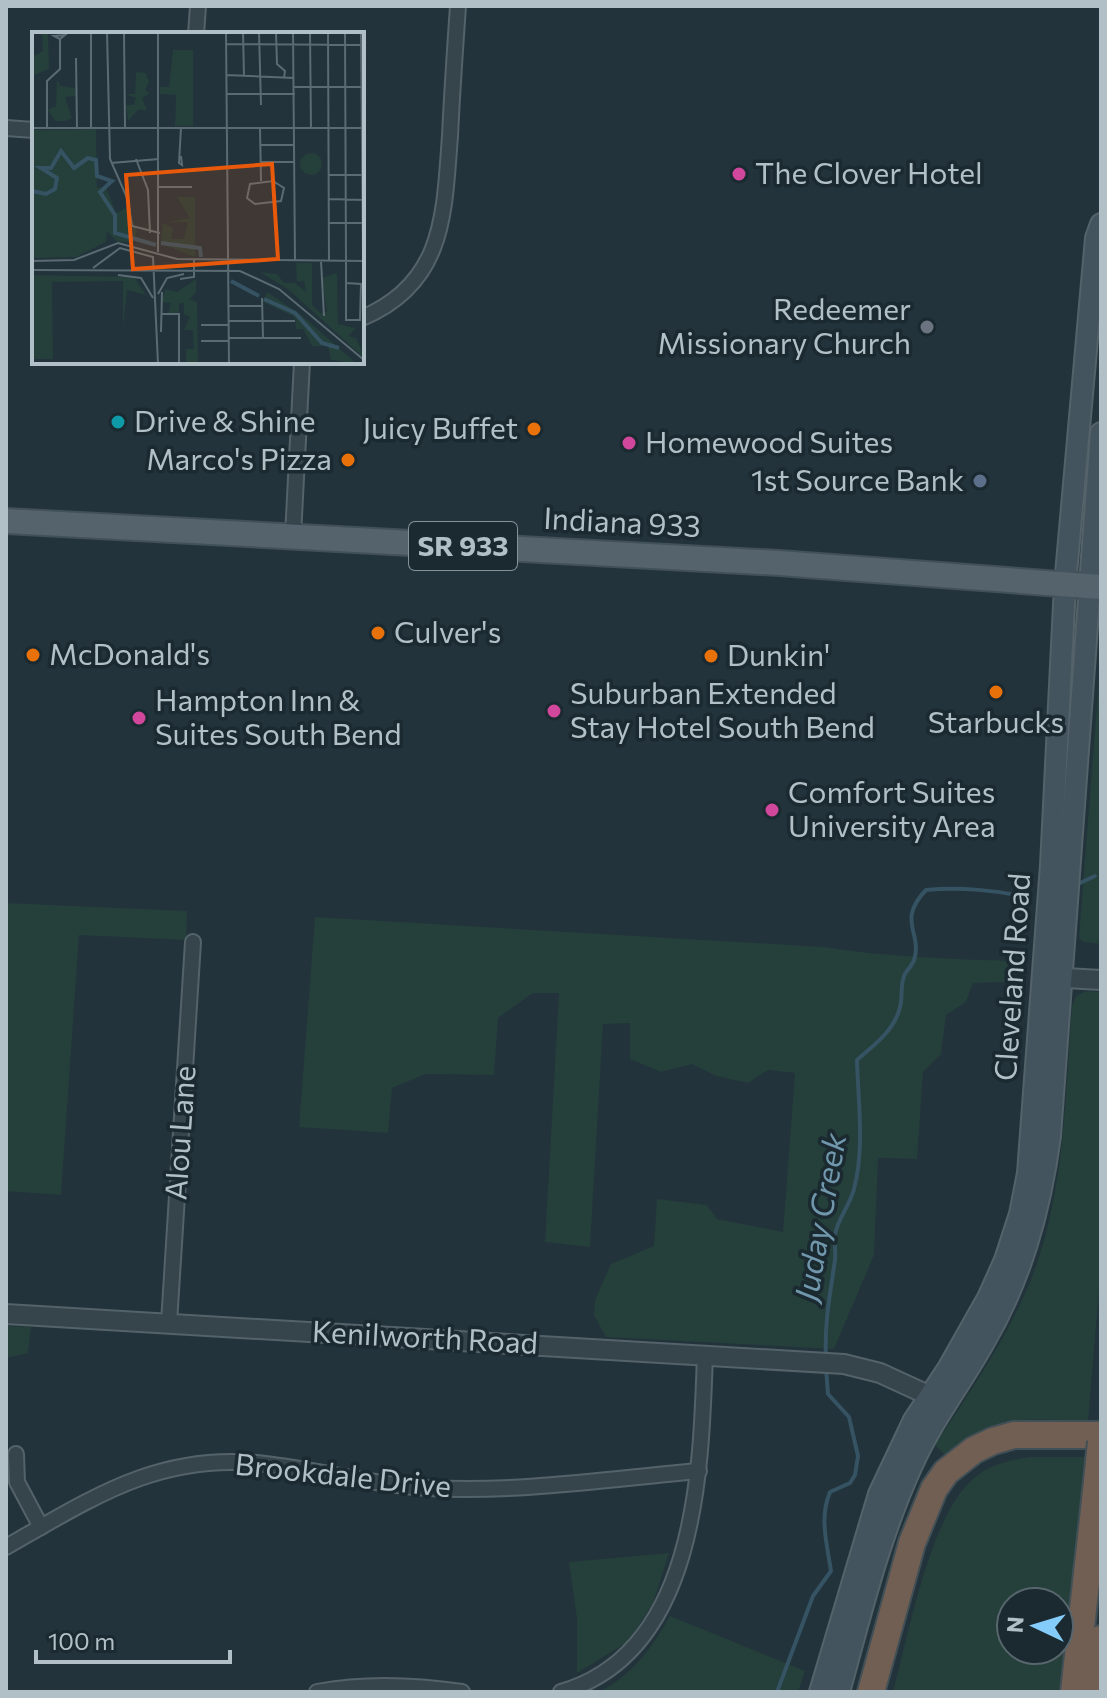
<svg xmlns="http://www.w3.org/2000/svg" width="1107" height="1698" font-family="Commissioner,sans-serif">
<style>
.green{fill:#253f3b;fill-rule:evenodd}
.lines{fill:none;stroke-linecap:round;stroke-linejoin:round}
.stream{stroke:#355363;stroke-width:4}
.minor-casing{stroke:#546269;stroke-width:18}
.tertiary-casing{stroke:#546269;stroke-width:22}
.secondary-casing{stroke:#546269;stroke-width:24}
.primary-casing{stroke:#425057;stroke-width:28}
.motorway-casing{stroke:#414f56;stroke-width:30}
.minor{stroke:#36444c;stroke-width:14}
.tertiary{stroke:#36444c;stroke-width:18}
.secondary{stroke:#44545f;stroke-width:20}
.primary{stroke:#54636c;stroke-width:24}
.motorway{stroke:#725f53;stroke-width:26}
.motorway-bridge-casing{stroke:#414f56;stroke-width:30;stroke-linecap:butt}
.motorway-bridge{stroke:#725f53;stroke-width:26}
.hotel-dot{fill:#d1479c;stroke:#1b2930;stroke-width:3}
.worship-dot{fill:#6b7280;stroke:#1b2930;stroke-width:3}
.culture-dot{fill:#0f9aa8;stroke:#1b2930;stroke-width:3}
.food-dot{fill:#e8710a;stroke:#1b2930;stroke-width:3}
.service-dot{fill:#5c6f8a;stroke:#1b2930;stroke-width:3}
.labels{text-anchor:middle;stroke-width:7;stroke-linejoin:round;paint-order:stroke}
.shield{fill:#1b2930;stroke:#84929a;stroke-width:2}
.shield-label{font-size:28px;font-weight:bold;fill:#b1bfc7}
.poi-label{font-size:30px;fill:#b1bfc7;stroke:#1b2930;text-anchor:start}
.street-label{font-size:30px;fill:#b1bfc7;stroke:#1b2930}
.water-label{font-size:32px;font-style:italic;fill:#7097ab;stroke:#1b2930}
.inset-river{fill:none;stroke:#355363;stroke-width:4}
.inset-road{fill:none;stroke:#5b6b73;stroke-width:2}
.view{fill:#e8590c;fill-opacity:0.15;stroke:#e8590c;stroke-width:4}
.inset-edge{fill:none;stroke:#b1bfc7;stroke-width:4}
</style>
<rect width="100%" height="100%" fill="#22333b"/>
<g class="green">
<polygon points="1101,653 1101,944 1084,942 1079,938"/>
<polygon points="6,903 187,911 186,940 79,935 61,1195 6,1191"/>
<path d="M315,917L824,947C888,957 952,959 1016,961V982L973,983L966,1002L946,1015L941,1054L923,1072L917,1159L878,1158L874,1255L834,1349L606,1337L594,1315L595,1300L611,1264L654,1246L657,1199L707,1205L717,1219L783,1232L795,1073L768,1070L748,1083L716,1076L692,1064L661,1072L630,1059V1023L603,1024L590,1247L545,1242L559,993H533L498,1018L494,1075L426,1074L392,1088L388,1133L299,1127Z"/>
<path d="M1086,991L1101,992V1268L1088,1421C1029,1419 992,1413 945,1455L935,1445C970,1392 1006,1340 1030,1282C1065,1195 1065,1098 1072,1006L1076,996Z"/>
<polygon points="6,1326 31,1327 28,1353 6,1358"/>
<path d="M1030,1457H1085L1079,1558L1063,1692H893C908,1637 930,1515 973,1479C988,1465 1010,1460 1030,1457ZM1011,1602H1059V1650H1011Z"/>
<polygon points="669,1553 653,1603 629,1641 577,1673 577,1619 569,1562"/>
<path d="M670,1616L805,1671L798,1692H599C632,1676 653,1646 670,1616Z"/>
</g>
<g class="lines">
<g class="stream">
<polyline points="1080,883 1095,876"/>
<path d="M826,1359C824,1325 830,1294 835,1260C836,1252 834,1243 835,1235C837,1220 850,1205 854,1189C865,1147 858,1102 857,1060C874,1045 895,1030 900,1007C903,997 900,987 904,976C906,971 912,966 914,960C923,933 896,921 926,890C959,887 998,890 1030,898"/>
<path d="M777,1692L813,1596L831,1571C827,1544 819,1518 830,1492L850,1483L855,1475L858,1456L849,1417L828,1394L826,1368"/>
</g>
<g class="minor-casing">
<g id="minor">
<polyline points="196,34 198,6"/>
<polyline points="6,128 34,130"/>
<path d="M362,318C445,283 444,214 450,136C452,93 455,49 458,6"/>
<polyline points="293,536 302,362"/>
<polyline points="169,1323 193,942"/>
<polyline points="16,1454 17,1482 41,1527"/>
<path d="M6,1547C92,1498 161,1451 265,1464C319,1470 372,1485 427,1488C517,1493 609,1479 699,1471"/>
<path d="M317,1692C365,1683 414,1685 462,1692"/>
<path d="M561,1692C698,1653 701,1469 705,1354"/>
</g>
</g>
<g class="tertiary-casing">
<g id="tertiary">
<polyline points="1048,977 1101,980"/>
<polyline points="6,1314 844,1364 880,1373 930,1396"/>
</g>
</g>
<g class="secondary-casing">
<g id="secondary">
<polyline points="820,1692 879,1494 914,1420 949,1367 988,1298 1005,1260 1020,1214 1028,1173 1051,865 1065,585 1096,238 1101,224"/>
<path d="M839,1692C860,1616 879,1537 912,1465C931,1422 960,1385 983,1344C1021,1279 1040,1211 1050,1136L1101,433"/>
</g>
</g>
<g class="primary-casing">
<polyline id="primary" points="6,521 779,563 1101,587"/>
</g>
<g class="motorway-casing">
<g id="motorway">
<polyline points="871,1692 912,1543 934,1489 946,1472 974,1450 993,1441 1014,1435 1101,1435"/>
<polyline points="1074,1692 1096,1491"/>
<polyline points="1098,1692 1101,1639"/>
</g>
</g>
<use href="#minor" class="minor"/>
<use href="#tertiary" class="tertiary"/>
<use href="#secondary" class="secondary"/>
<use href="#primary" class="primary"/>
<use href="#motorway" class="motorway"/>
<g class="motorway-bridge-casing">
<polyline id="motorway-bridge" points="1096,1491 1101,1442"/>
</g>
<use href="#motorway-bridge" class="motorway-bridge"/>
</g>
<g class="hotel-dot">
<circle cx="739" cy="174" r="8"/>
<circle cx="629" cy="443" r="8"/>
<circle cx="554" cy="711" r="8"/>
<circle cx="139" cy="718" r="8"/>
<circle cx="772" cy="810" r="8"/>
</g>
<circle class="worship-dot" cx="927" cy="327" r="8"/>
<circle class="culture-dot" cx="118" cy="422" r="8"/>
<g class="food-dot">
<circle cx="534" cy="429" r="8"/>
<circle cx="348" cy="460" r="8"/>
<circle cx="378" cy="633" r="8"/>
<circle cx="33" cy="655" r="8"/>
<circle cx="711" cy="656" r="8"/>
<circle cx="996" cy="692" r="8"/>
</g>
<circle class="service-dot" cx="980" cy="481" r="8"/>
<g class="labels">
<rect class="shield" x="409" y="522" width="108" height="48" rx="6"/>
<g class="shield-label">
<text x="463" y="556">SR 933</text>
</g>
<g class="poi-label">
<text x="755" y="184">The Clover Hotel</text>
<text x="911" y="320" text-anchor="end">Redeemer<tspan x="911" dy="34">Missionary Church</tspan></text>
<text x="134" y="432">Drive &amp; Shine</text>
<text x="518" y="439" text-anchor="end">Juicy Buffet</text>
<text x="645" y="453">Homewood Suites</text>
<text x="332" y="470" text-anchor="end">Marco's Pizza</text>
<text x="964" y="491" text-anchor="end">1st Source Bank</text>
<text x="394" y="643">Culver's</text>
<text x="49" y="665">McDonald's</text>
<text x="727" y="666">Dunkin'</text>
<text x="570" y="704">Suburban Extended<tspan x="570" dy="34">Stay Hotel South Bend</tspan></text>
<text x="155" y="711">Hampton Inn &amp;<tspan x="155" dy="34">Suites South Bend</tspan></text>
<text x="996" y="733" text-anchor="middle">Starbucks</text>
<text x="788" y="803">Comfort Suites<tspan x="788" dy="34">University Area</tspan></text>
</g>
<g class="street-label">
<text transform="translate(622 523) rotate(3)" y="10">Indiana 933</text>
<text transform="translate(1013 977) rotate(-86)" y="10">Cleveland Road</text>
<text transform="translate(181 1133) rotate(-86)" y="10">Alou Lane</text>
<text transform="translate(425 1338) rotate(3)" y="10">Kenilworth Road</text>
<text transform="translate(343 1476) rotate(6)" y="10">Brookdale Drive</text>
</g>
<g class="water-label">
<text transform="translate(821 1217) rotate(-80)" y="11">Juday Creek</text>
</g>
</g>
<g transform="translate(32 32)">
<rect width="332" height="332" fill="#22333b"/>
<path d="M10,0H16L17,37L2,43V24L11,19ZM141,18H161V94H143L144,63L128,62V55H137ZM104,40L114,41L117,50L113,58L118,61L110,66L115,78H106L96,89L94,73H102L104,66L94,62H103ZM25,48L29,54L43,56L44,64L33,65L40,86L34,89H23L16,78L24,74ZM64,97L65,156L74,155L84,181L96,175L105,199L101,211L84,209L75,199L74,210L44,225L0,226V98ZM268 132a11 11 0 1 1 22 0a11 11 0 1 1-22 0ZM145,165H163V225L129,212L131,191L141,196L139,207H152L156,190H136L158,186ZM264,231H280V273L288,281L295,280L290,246L305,241L306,292L324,296L317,304L325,307L332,326L257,258L228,240L245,242L252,251H263L274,260L272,249L265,250ZM0,243L102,245L114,263L95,258L91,297V249L20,250L21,327H0ZM164,247V261L157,267L165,270L166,330H154V317H162L161,298H152L158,285L152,282V271H147V281H136L139,271L130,270L133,257L145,260ZM235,260L268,282L325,332L299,328L296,314H280L271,297H264L263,285L231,270Z" fill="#253f3b"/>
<path class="inset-river" d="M0,159L14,162L23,157L25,146L9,136H19L29,119L42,136L56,126L64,128L65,144L80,149L68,160L83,183V201L124,213M129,211L168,216L169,225M199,249L227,264M232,267L263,281L290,311L307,316"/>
<path class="inset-road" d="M59,0V96M75,0L78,127L96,168L100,194L128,201M92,0L93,95M194,0L197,332M211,0L212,44M227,0L229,73M244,0L245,32L253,39L252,46M261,0L263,229M278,0L279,96M296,0L297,229M313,0L314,229M329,0L331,229M194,12L332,13M44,26L45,96M194,43L262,46M262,55H330M194,62H263M149,95L147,131L150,133L149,124M0,96H332M15,96V49L28,37V7L33,3L22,4L28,7M228,96L229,149M229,113H262M104,127L116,158L118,201M229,130H263M79,131L127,127M296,143H332M241,149L252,156L249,169L223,172L215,166L218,152ZM127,155H160M297,167L332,168M297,191H332M126,220V0M0,229L42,228L86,211L145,227L332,229M289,229L292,284M61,236L88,216L121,225L126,332M0,238L208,239L247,257L332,328M86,243L109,246L121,266M148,247L162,245V228M314,251L329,252L328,288H314V229M126,262L135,246L152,242M230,266L231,306M197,274H230M129,282H147V330M197,289H263M169,293H197M129,300L130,260M197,306H269M169,309H197"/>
<path class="view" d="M240,132L246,227L101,237L94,143Z"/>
<rect width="332" height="332" class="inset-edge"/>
</g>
<rect width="1107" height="1698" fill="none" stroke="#b1bfc7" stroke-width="16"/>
<g transform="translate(1035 1626) rotate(274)"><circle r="38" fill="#1b2930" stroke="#57656c" stroke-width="2"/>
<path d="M0-6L14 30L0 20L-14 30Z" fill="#84ccf9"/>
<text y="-12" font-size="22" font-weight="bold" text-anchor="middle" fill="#b1bfc7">N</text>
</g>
<path d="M36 1650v12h194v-12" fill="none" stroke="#b1bfc7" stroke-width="4"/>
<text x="48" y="1650" font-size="24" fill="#b1bfc7" stroke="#1b2930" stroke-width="6" paint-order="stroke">100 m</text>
</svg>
